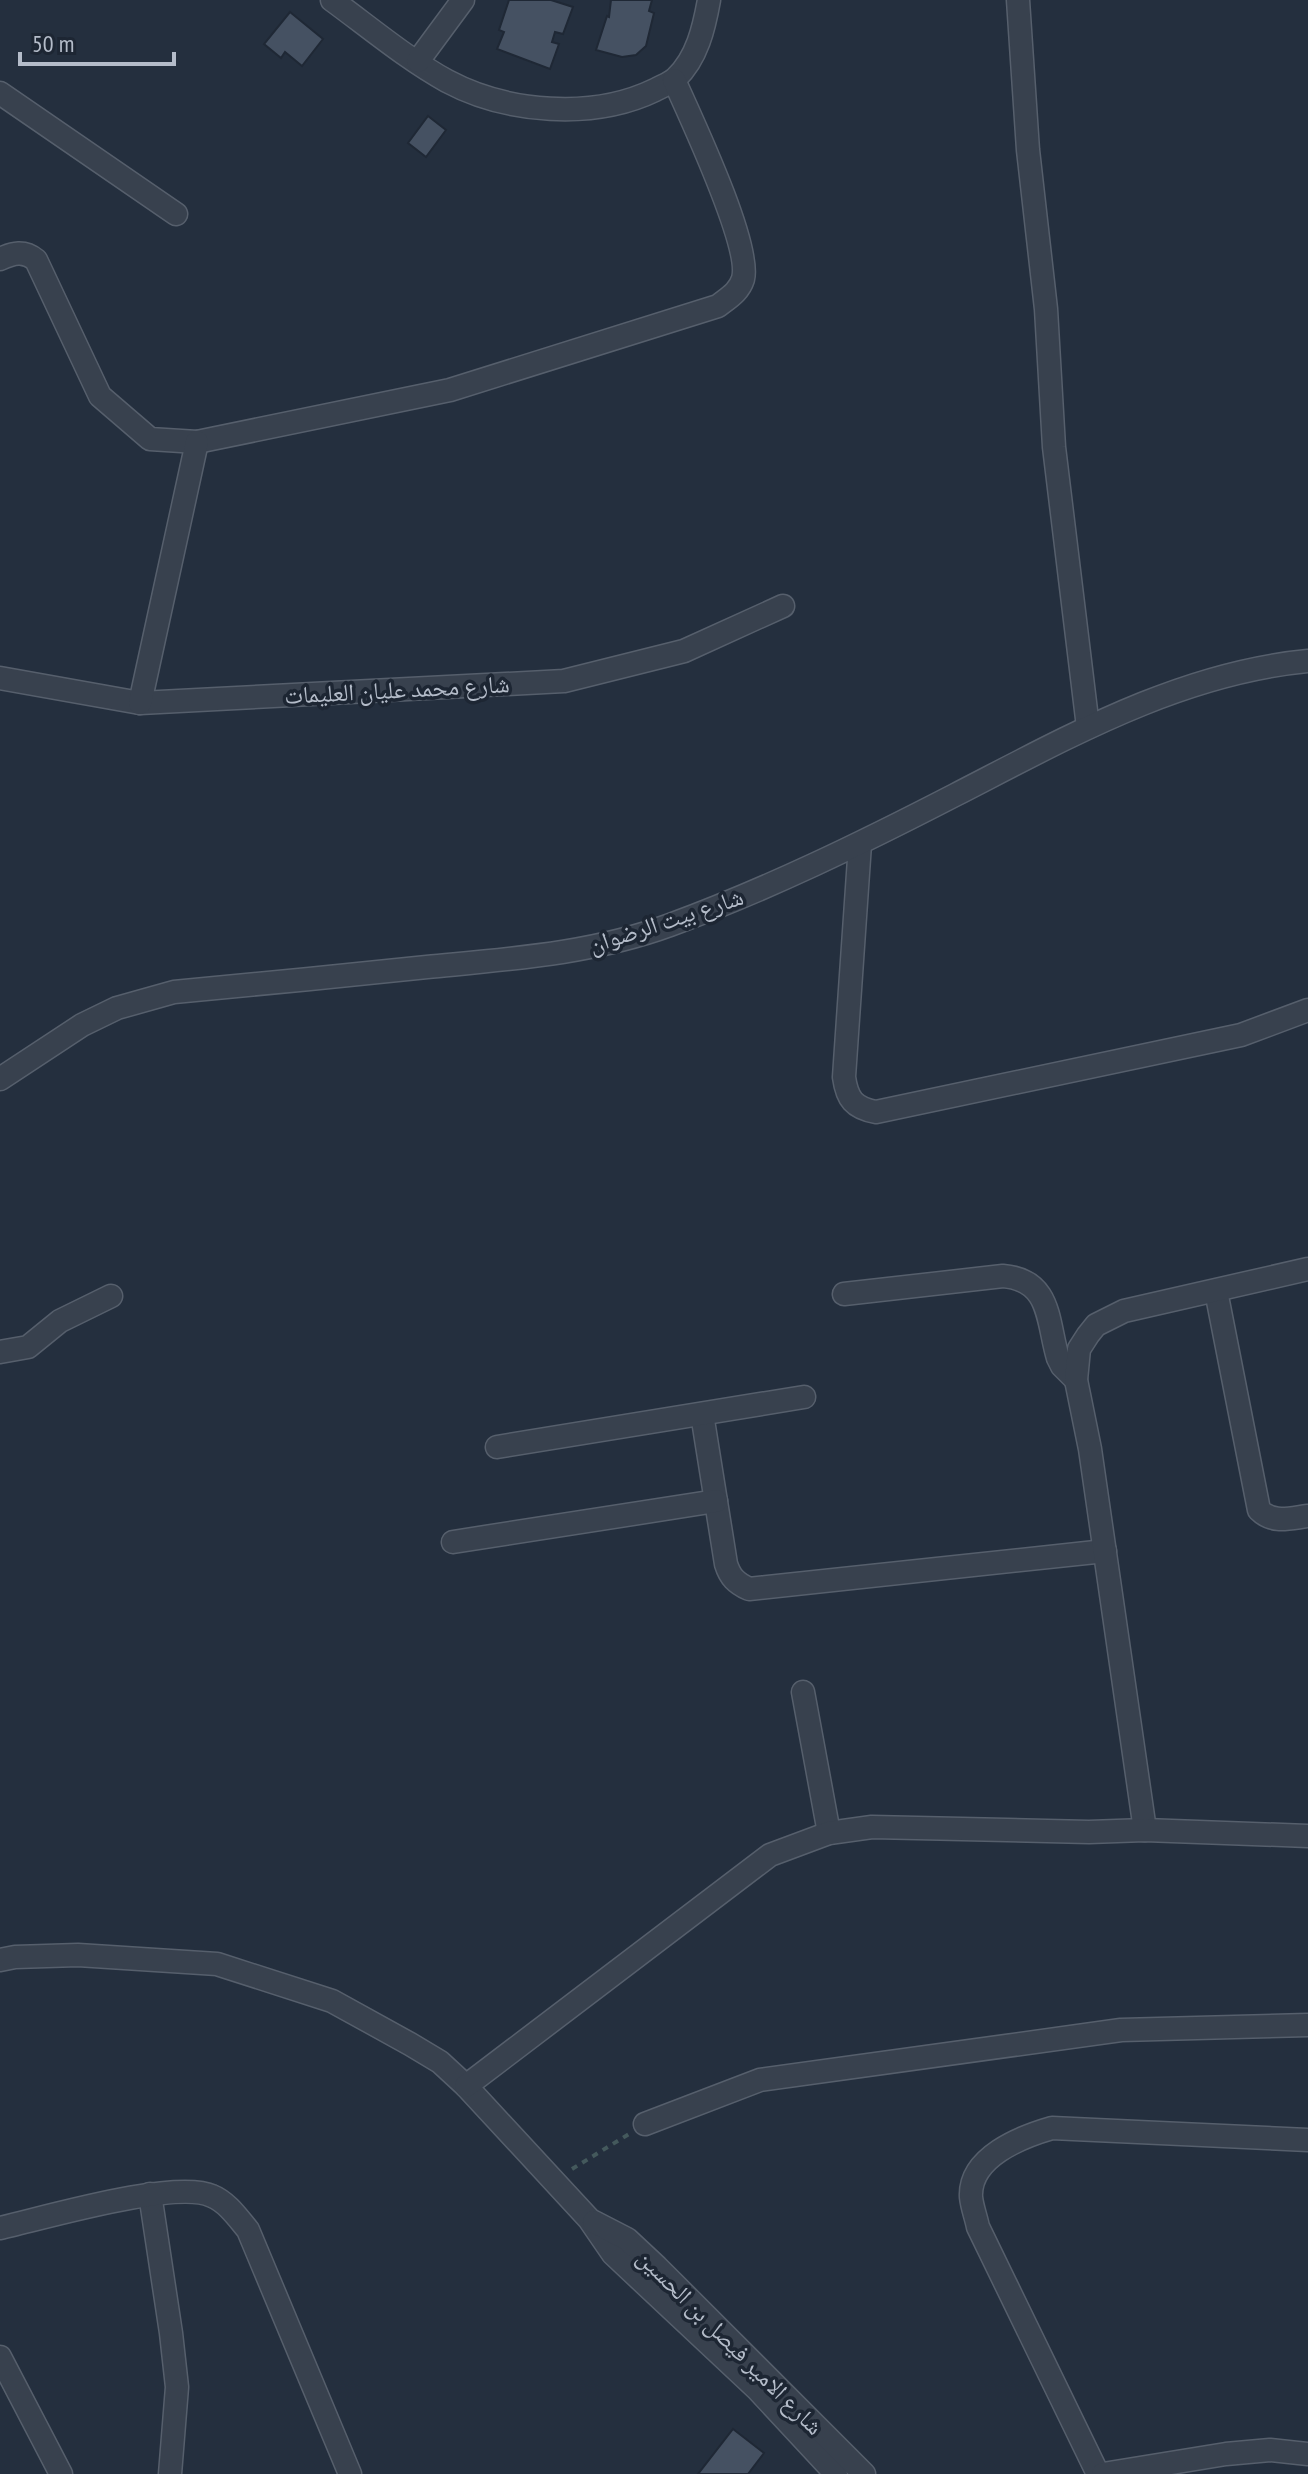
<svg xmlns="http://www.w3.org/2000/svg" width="1308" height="2474" font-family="'PT Sans Narrow','Noto Naskh Arabic',sans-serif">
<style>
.building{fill:#455162;stroke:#1f2835;stroke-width:2}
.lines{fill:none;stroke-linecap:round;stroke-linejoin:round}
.minor-casing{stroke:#565f6c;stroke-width:25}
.path{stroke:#44595c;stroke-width:4;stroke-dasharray:6 6;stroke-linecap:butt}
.minor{stroke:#38414e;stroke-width:22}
.labels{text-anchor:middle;stroke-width:7;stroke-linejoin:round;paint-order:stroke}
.street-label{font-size:24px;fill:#b4bcc9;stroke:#1d2633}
</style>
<rect width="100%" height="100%" fill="#242f3e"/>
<g class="building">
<polygon points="509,0 551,0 573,7 563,34 555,32 552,42 559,44 550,69 497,49 504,32 499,30"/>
<polygon points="611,0 652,0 649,11 654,13 646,46 636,55 622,57 596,50 607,16 609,17"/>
<polygon points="290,12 323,39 302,66 285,52 281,58 264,44"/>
<polygon points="428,116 446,130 426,157 408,143"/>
<polygon points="733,2429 764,2453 748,2474 698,2474"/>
</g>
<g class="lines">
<g class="minor-casing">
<g id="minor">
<path d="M332,0C369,27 407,59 447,81C507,113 593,120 655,90C662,86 671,83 676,78C697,58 704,28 709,0"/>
<polyline points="1018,0 1028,150 1046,309 1054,447 1088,727"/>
<polyline points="418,61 463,0"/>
<polyline points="0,93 176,214"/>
<path d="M0,259C13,253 24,250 36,260L100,396L150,439L197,442L450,390L718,306C728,298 739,292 743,279C752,246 690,116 674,80"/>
<polyline points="0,678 140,703 564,681 684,651 783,606"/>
<polyline points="140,703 197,442"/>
<path d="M860,844L844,1077C847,1099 854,1108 876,1112L1241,1035L1308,1010"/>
<path d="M0,1079L82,1025L117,1008L174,992C258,984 343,976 427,967C509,959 591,954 670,925C768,889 862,843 955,795C1068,737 1180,673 1308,661"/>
<path d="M1216,1291L1259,1510C1273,1524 1290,1518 1308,1516"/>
<path d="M844,1294L1003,1276C1052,1280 1047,1322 1058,1358L1062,1366L1076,1380"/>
<polyline points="0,1352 28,1347 60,1321 111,1296"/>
<path d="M702,1414L726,1564C730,1577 736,1583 749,1589L1105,1551"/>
<polyline points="497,1447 804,1397"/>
<polyline points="453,1542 716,1501"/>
<polyline points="803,1692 829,1833"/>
<polyline points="1145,1830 1090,1449 1076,1380 1079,1349 1088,1335 1096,1325 1124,1311 1308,1269"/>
<polyline points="0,1960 15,1957 78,1955 217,1964 332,2001 410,2044 440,2062 466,2086 589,2219 613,2254 758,2390 836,2474"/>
<polyline points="466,2086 770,1855 829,1833 872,1827 1089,1832 1145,1830 1308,1836"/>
<polyline points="645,2124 760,2080 1121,2030 1308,2025"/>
<polyline points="150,2194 171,2333 177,2387 170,2474"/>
<polyline points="594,2222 627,2239 657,2267 864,2474"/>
<path d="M0,2228C44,2218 176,2179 212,2196C227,2202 238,2218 248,2230L350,2474"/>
<polyline points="0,2357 61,2474"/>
<path d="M1098,2474L978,2227C976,2217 972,2207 971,2197C969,2157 1021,2137 1052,2128L1308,2140"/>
<polyline points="1103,2474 1226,2454 1270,2450 1308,2454"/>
</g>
</g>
<polyline class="path" points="572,2169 629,2134"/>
<use href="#minor" class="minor"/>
</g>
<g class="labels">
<g class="street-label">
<text transform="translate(397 690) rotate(-3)" y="8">شارع محمد عليان العليمات</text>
<text transform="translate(666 921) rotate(-18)" y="8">شارع بيت الرضوان</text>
<text transform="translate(730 2342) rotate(45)" y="8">شارع الامير فيصل بن الحسين</text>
</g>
</g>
<path d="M20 52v12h154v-12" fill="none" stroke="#b4bcc9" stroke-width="4"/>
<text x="32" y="52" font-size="24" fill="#b4bcc9" stroke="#1d2633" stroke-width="6" paint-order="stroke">50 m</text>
</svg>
